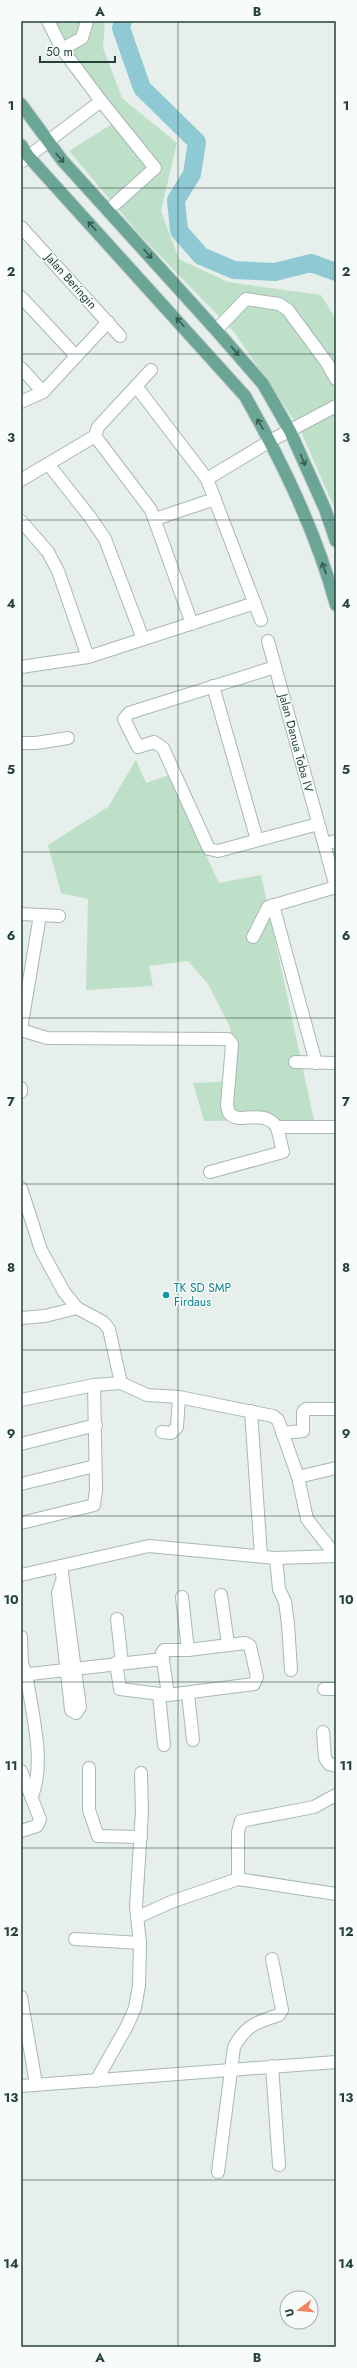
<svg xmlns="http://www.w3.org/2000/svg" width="357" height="2368" font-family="Jost,sans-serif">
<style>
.green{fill:#bfe0c8}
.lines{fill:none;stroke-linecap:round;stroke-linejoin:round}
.river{stroke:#8ec9d4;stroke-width:18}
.minor-casing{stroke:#a8b8b2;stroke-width:14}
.major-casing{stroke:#c2cac8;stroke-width:14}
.minor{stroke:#fff;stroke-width:12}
.major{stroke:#6aa596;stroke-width:12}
.oneway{stroke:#365b51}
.grid{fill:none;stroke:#24423a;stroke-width:1;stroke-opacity:0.55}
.culture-dot{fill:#0f9aa8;stroke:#f7fbf9;stroke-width:1.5}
.labels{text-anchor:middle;stroke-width:3;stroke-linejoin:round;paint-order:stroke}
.street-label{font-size:12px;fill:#24423a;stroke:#f7fbf9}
.culture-label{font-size:12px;fill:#0d838f;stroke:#f7fbf9;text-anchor:start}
.neatline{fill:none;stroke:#24423a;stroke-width:1.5}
.grid-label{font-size:13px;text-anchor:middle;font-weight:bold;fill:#24423a}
</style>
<rect width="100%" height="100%" fill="#e6efeb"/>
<g class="green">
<polygon points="50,21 105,21 103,48 122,98 177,143 161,211 179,259 228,282 321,295 336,319 336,512 300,429 234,332 139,234 69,151 115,122"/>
<polygon points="136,760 146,783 169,775 219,883 261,875 314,1120 204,1121 193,1083 232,1081 230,1027 208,984 188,961 149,966 153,986 86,990 88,899 61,893 48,845 108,807"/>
</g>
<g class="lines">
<polyline class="river" points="123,21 121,28 142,88 197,142 192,174 176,200 179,231 201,256 234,270 275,272 311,263 336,272"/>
<g class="minor-casing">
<g id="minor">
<polyline points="62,49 82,38 87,21"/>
<polyline points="101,101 155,168 115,204"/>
<polyline points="21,162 101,101 62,49 48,21"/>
<polyline points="21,227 120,336"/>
<polyline points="21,297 76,356"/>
<polyline points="216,330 246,299 279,304 288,310 327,363 336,379"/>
<polyline points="21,368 43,392"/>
<polyline points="151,370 98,427 95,436 151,510 192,624"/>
<polyline points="136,386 207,479 261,620"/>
<polyline points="21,402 43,392 108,322"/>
<polyline points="49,465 90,517 105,539 143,639"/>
<polyline points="207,479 270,441 336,406"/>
<polyline points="21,480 95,436"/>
<polyline points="155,519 215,499"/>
<polyline points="21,521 48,552 58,571 88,657"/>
<polyline points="268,641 336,887"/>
<polyline points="21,667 88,657 255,603"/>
<polyline points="275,667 129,713 124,719 138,747 154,742 163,748 209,849 218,851 318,824"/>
<polyline points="213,686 257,840"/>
<polyline points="21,743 36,743 68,738"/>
<polyline points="324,844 336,841"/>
<polyline points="273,905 316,1063"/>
<polyline points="21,914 59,916"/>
<polyline points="253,937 268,907 336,887"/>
<polyline points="21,1029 40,915"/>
<path d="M21,1030L47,1038L228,1039L232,1044L227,1105L229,1113C240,1126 262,1107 277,1127"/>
<polyline points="295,1062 336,1063"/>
<polyline points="21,1092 21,1088"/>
<polyline points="210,1172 283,1152 277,1127 336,1127"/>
<polyline points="21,1188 41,1250 64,1292 77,1308 103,1322 109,1329 121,1383"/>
<polyline points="21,1318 45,1316 77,1308"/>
<polyline points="121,1383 147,1395 179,1397 273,1416 278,1420 298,1477 307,1519 336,1556"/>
<polyline points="21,1400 94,1385 121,1383"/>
<polyline points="251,1411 261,1556"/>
<polyline points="162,1432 171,1433 177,1427 179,1397"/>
<polyline points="282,1433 303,1431 303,1412 306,1409 336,1409"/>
<polyline points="21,1444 96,1425"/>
<polyline points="298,1477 336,1468"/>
<polyline points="21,1484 95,1466"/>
<polyline points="21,1523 94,1505 96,1490 94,1385"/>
<polyline points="276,1558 279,1589 285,1602 288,1624 291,1670"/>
<polyline points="61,1566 80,1707 76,1713 71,1710 70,1700 58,1593 62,1581"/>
<polyline points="21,1575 149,1546 276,1558 336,1556"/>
<polyline points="221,1595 228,1644"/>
<polyline points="182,1597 188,1650"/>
<polyline points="117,1619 122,1663"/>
<polyline points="21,1637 22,1663"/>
<path d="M21,1662L26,1673C31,1709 46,1762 32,1796"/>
<polyline points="116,1663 120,1689 168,1695 254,1684 257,1677 250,1646 245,1643 188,1650 164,1650 162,1653 168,1695"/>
<polyline points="21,1675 163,1659"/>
<polyline points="324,1689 336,1689"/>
<polyline points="159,1694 164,1745"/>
<polyline points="188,1694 193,1740"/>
<polyline points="323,1732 325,1758 329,1764 336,1766"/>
<polyline points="89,1768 89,1810 98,1836 141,1837"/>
<polyline points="21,1771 40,1819 37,1826 21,1831"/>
<polyline points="238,1879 238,1832 241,1821 314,1807 336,1795"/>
<polyline points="138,1917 171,1902 238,1879 336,1894"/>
<polyline points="75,1939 140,1943"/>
<polyline points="21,1997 36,2084"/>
<polyline points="272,2066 279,2165"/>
<polyline points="96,2081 127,2026 135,2008 139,1985 140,1943 136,1907 142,1811 141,1773"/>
<polyline points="21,2086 336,2062"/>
<path d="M218,2172L234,2047C246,2025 257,2022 279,2015L282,2010L272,1959"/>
</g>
</g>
<g class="major-casing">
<g id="major">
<polyline points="21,104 62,160 216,330 263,384 290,431 325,509 336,541"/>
<path d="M21,145L28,156L245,396C282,462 316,531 336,605"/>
</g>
</g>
<use href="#minor" class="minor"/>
<use href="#major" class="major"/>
</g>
<defs><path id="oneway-shaft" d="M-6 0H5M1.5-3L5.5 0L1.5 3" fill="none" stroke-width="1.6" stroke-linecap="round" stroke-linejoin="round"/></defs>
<g class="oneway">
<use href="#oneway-shaft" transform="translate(60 158) rotate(50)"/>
<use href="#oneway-shaft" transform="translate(92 226) rotate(-132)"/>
<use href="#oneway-shaft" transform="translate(148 254) rotate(48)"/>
<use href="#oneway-shaft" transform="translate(180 322) rotate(-132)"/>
<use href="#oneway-shaft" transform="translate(235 351) rotate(50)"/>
<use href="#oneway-shaft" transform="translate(260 424) rotate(-120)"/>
<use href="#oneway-shaft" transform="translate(303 460) rotate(66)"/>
<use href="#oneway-shaft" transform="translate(324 568) rotate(-110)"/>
</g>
<path class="grid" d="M178,21V2347M21,188H336M21,354H336M21,520H336M21,686H336M21,852H336M21,1018H336M21,1184H336M21,1350H336M21,1516H336M21,1682H336M21,1848H336M21,2014H336M21,2180H336"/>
<circle class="culture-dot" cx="166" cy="1295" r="4"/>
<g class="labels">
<g class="street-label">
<text transform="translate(71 281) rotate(48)" y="4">Jalan Beringin</text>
<text transform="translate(296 743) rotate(75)" y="4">Jalan Danua Toba IV</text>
</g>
<g class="culture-label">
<text x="174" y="1292">TK SD SMP<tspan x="174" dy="14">Firdaus</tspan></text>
</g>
</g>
<rect width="357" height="2368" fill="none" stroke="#f7fbf9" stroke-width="44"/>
<g transform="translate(299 2310) rotate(254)"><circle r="19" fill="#f7fbf9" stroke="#a3b1ad"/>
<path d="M0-3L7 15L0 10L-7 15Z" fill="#f4845f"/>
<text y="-6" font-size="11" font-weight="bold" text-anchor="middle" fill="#24423a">U</text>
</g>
<path d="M40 56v6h75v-6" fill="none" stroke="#24423a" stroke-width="2"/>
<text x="46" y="56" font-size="12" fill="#24423a" stroke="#f7fbf9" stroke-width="3" paint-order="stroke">50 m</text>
<rect x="22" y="22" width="313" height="2324" class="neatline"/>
<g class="grid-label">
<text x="100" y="16">A</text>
<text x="257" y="16">B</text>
<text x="11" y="110">1</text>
<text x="346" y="110">1</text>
<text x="11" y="276">2</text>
<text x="346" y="276">2</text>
<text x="11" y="442">3</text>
<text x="346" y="442">3</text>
<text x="11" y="608">4</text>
<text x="346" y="608">4</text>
<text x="11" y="774">5</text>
<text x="346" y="774">5</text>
<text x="11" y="940">6</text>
<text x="346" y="940">6</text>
<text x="11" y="1106">7</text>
<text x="346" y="1106">7</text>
<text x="11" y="1272">8</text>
<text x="346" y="1272">8</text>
<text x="11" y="1438">9</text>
<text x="346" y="1438">9</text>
<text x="11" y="1604">10</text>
<text x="346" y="1604">10</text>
<text x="11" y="1770">11</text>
<text x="346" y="1770">11</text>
<text x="11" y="1936">12</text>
<text x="346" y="1936">12</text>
<text x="11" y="2102">13</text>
<text x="346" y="2102">13</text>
<text x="11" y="2268">14</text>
<text x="346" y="2268">14</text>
<text x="100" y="2362">A</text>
<text x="257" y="2362">B</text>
</g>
</svg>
